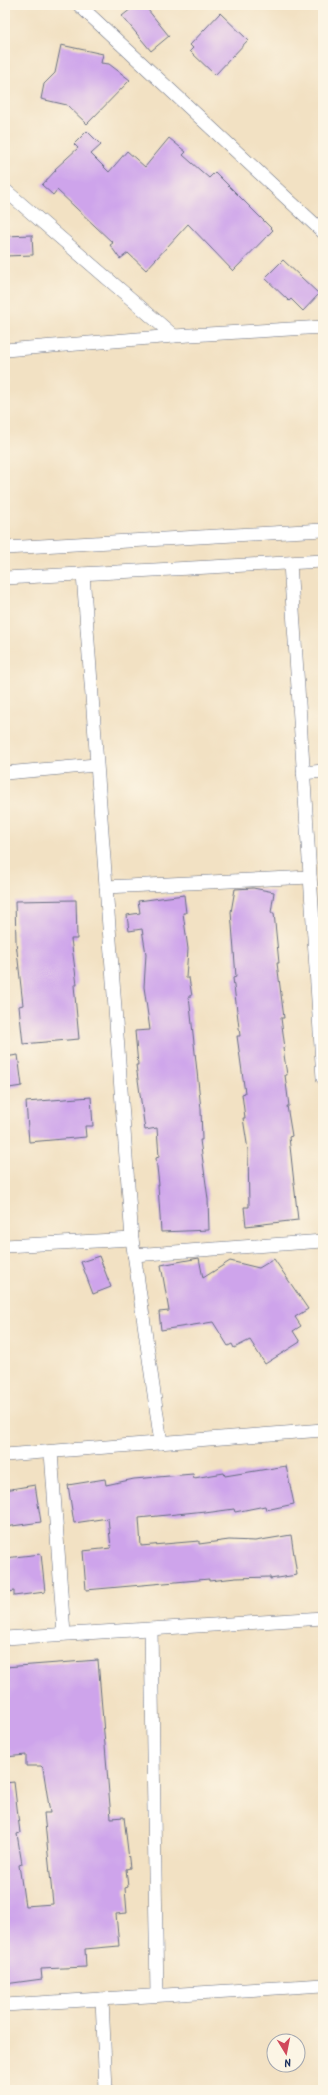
<svg xmlns="http://www.w3.org/2000/svg" width="328" height="2095" font-family="Kalam,sans-serif">
<style>
.building{fill:#cea4eb}
.lines{fill:none;stroke-linecap:round;stroke-linejoin:round}
.street-casing{stroke:#666d81;stroke-width:14}
.street{stroke:#fff;stroke-width:13}
</style>
<rect width="100%" height="100%" fill="#fcf5e5"/>
<filter id="ink" filterUnits="userSpaceOnUse"><feTurbulence type="fractalNoise" baseFrequency=".025" numOctaves="2"/><feDisplacementMap in="SourceGraphic" scale="8" xChannelSelector="R" yChannelSelector="G"/><feConvolveMatrix kernelMatrix="1 2 1 2 8 2 1 2 1" color-interpolation-filters="sRGB"/></filter>
<filter id="wash" filterUnits="userSpaceOnUse"><feTurbulence type="fractalNoise" baseFrequency=".012" numOctaves="4" result="noise"/><feDisplacementMap in="SourceGraphic" scale="16" xChannelSelector="R" yChannelSelector="G"/><feGaussianBlur stdDeviation="0.9" result="paint"/><feColorMatrix in="noise" values="0 0 0 0 0 0 0 0 0 0 0 0 0 0 0 0 0 1.4 0 .05"/><feComposite in="paint" operator="in"/></filter>
<g filter="url(#wash)">
<rect width="100%" height="100%" fill="#f2e1c3"/>
<g id="blocks">
<g class="building">
<polygon points="136,5 144,5 169,36 151,51 122,16"/>
<polygon points="220,13 248,40 215,75 190,51 193,48 190,45"/>
<polygon points="61,45 103,54 101,63 109,64 130,80 87,124 67,105 41,99 44,84 55,73"/>
<polygon points="87,131 101,145 91,154 109,172 127,151 145,167 169,138 186,152 183,155 209,178 215,172 273,230 233,271 188,224 146,270 128,253 120,259 110,245 113,243 57,190 53,195 42,185 56,170 55,169 78,148 74,144"/>
<polygon points="32,235 33,255 5,256 5,236"/>
<polygon points="283,260 319,294 303,311 291,299 289,301 265,278"/>
<polygon points="253,888 274,892 271,913 274,913 279,963 277,963 284,1018 281,1018 285,1048 283,1048 287,1075 285,1075 289,1106 287,1106 292,1136 289,1137 298,1220 246,1226 244,1207 249,1207 248,1150 243,1118 245,1118 242,1094 245,1093 237,1036 240,1036 233,978 236,977 231,912 235,889"/>
<polygon points="184,895 186,913 183,913 188,949 186,978 189,978 192,996 189,996 201,1109 202,1140 200,1140 208,1199 209,1230 161,1232 158,1185 159,1185 156,1158 159,1157 157,1128 145,1130 136,1065 138,1065 135,1031 150,1030 144,987 146,954 142,929 129,931 127,915 140,913 138,901"/>
<polygon points="76,900 77,939 71,939 77,985 74,985 79,1039 23,1044 19,1006 23,1005 16,942 15,901"/>
<polygon points="18,1055 22,1086 9,1088 5,1057"/>
<polygon points="91,1097 93,1126 85,1126 86,1137 29,1142 26,1102"/>
<polygon points="99,1256 111,1287 93,1294 81,1262"/>
<polygon points="199,1258 203,1278 230,1261 259,1268 274,1259 308,1309 295,1317 301,1326 293,1331 300,1342 265,1364 250,1340 234,1348 232,1344 228,1346 213,1322 161,1330 159,1312 169,1311 161,1265"/>
<polygon points="286,1466 294,1504 266,1510 265,1506 235,1512 234,1509 205,1513 205,1511 139,1518 141,1546 199,1541 199,1544 229,1540 255,1541 291,1535 297,1575 270,1579 270,1577 236,1578 209,1581 209,1579 86,1590 83,1551 111,1548 108,1518 74,1523 68,1485 105,1479 106,1485 134,1479 193,1474 194,1478 224,1473 225,1476"/>
<polygon points="35,1485 41,1522 5,1527 5,1490"/>
<polygon points="41,1554 45,1592 14,1596 14,1591 5,1593 5,1558"/>
<polygon points="98,1660 111,1818 124,1817 130,1868 126,1869 128,1887 125,1888 127,1913 116,1914 119,1946 85,1949 86,1967 41,1969 42,1979 5,1984 5,1783 14,1782 20,1833 17,1834 22,1864 19,1865 25,1906 53,1904 44,1813 50,1813 43,1768 41,1766 26,1766 26,1755 5,1757 5,1667"/>
</g>
</g>
</g>
<g filter="url(#ink)">
<use href="#blocks" fill-opacity="0" stroke="#666d81" stroke-width="1"/>
<g class="lines">
<g class="street-casing">
<g id="street">
<polyline points="79,5 323,232"/>
<polyline points="5,190 174,336"/>
<polyline points="5,350 174,336 323,327"/>
<polyline points="5,548 323,530"/>
<polyline points="290,563 323,1078"/>
<polyline points="83,574 132,1239 161,1443"/>
<polyline points="5,578 323,561"/>
<polyline points="5,773 96,765"/>
<polyline points="303,773 323,771"/>
<polyline points="106,887 310,877"/>
<polyline points="5,1246 132,1239"/>
<polyline points="134,1255 323,1241"/>
<polyline points="51,1452 64,1634"/>
<polyline points="5,1455 323,1430"/>
<polyline points="151,1629 157,1995"/>
<polyline points="5,1638 323,1618"/>
<polyline points="102,1999 106,2090"/>
<polyline points="5,2005 323,1985"/>
</g>
</g>
<use href="#street" class="street"/>
</g>
</g>
<rect width="328" height="2095" fill="none" stroke="#fcf5e5" stroke-width="20"/>
<g transform="translate(286 2053) rotate(170)"><circle r="19" fill="#fcf5e5" stroke="#a2a6af"/>
<path d="M0-3L7 15L0 10L-7 15Z" fill="#d1495b"/>
<text y="-6" font-size="11" font-weight="bold" text-anchor="middle" fill="#1b2f5e">N</text>
</g>
</svg>
